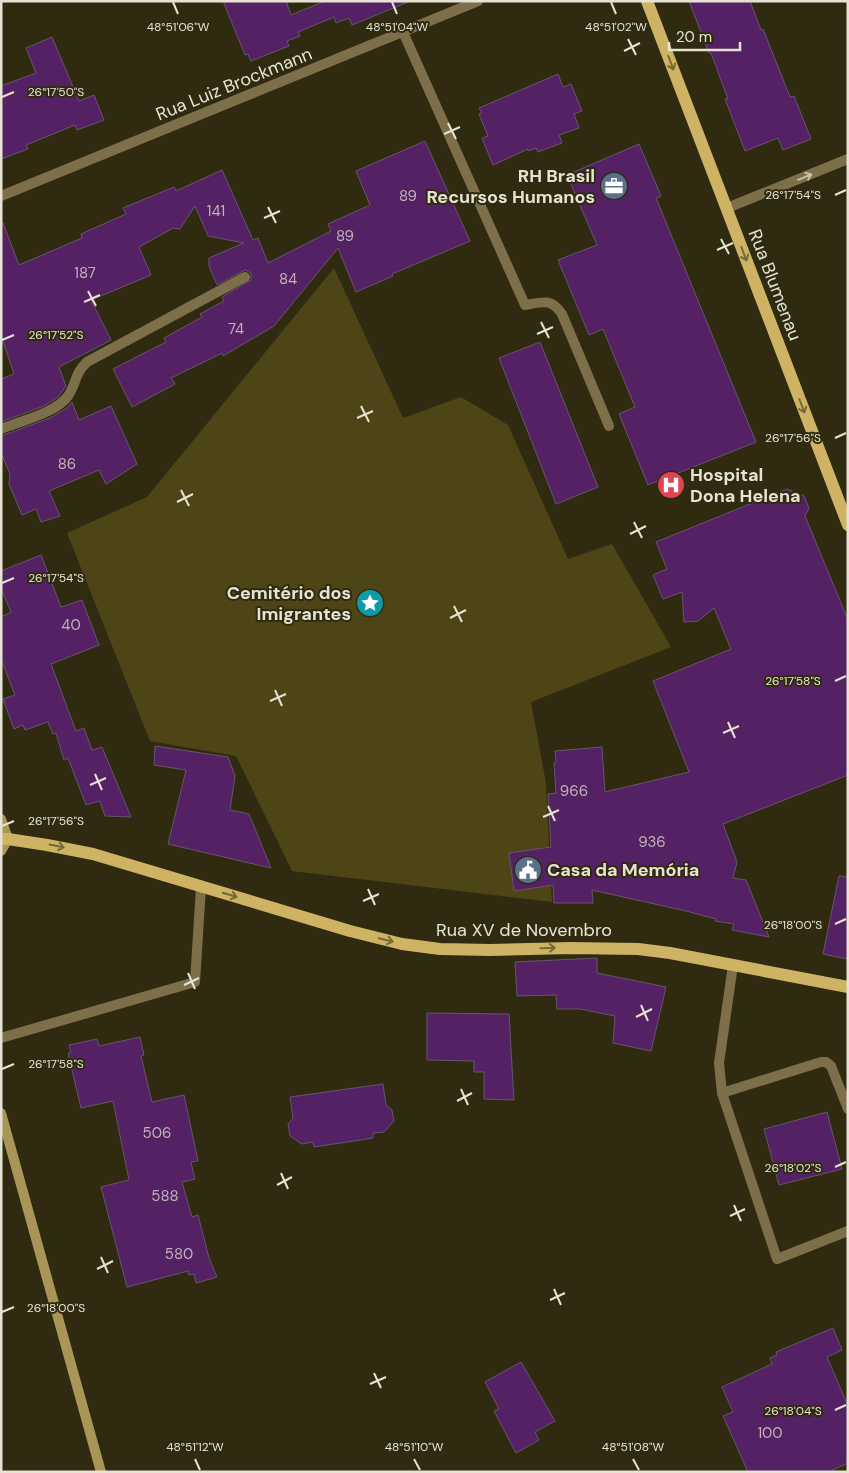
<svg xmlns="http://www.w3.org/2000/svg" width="849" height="1473" font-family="'DM Sans',sans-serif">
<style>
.green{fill:#4d4516}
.building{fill:#552165;stroke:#66556c}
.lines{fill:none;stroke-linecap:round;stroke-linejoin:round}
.service{stroke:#7c6f4a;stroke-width:10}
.minor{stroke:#7c6f4a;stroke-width:10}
.tertiary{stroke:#7c6f4a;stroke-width:10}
.secondary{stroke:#aa9559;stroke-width:10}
.primary{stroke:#cdb363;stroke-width:12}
.oneway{stroke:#776835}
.oneway2{stroke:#c6c0aa}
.ticks{fill:none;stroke:#e5e3d3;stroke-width:2}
.labels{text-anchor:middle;stroke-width:4;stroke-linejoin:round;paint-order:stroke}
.number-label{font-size:15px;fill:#c1b2b8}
.street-label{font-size:18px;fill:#e5e3d3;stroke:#302b10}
.poi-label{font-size:18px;font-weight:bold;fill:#e5e3d3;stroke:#302b10;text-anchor:end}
.ticks-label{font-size:12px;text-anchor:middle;fill:#e5e3d3;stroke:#302b10;stroke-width:4;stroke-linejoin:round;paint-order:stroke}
</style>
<rect width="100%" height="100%" fill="#302b10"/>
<polygon class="green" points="334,268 403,418 461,397 508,425 568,559 612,544 671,647 531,702 546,783 552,902 292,871 236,756 150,741 67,533 147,497"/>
<g class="building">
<polygon points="223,1 286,1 291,15 325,1 408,2 352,25 349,18 336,23 334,17 298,32 300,36 287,41 289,46 251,61 248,54 245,55"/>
<polygon points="689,1 750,1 761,30 763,29 790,97 794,96 811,139 783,150 778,138 745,151 725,99 728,99 711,53 709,53"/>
<polygon points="52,37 79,101 94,95 104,120 77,130 75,125 26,145 28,149 1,159 1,86 36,73 26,48"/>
<polygon points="558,74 563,87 571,84 582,111 574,114 579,128 559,135 562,143 538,152 536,148 528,151 528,149 493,165 482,138 488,136 479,114 482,113 479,108"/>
<polygon points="425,141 470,241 392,274 393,276 356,292 338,248 274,326 223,356 222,353 171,378 175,384 132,407 113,369 166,342 164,338 202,317 200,314 224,301 222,297 251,280 251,273 245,270 217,285 209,266 209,258 244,243 208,236 195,206 180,229 173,228 139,247 151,275 91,300 111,340 59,367 66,386 58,397 44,406 1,422 1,379 14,374 1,335 1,223 3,223 19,265 82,238 81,234 126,214 123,208 174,187 176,191 222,170 253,240 258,238 268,263 331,231 328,224 370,205 356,171"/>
<polygon points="639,144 661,196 656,198 756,442 648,485 619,414 635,407 603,329 589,335 558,260 597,245 567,175"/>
<polygon points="540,342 598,487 556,504 499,358"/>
<polygon points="72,402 79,420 111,406 137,464 106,484 99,470 49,491 60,516 41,522 36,509 22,515 9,484 10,474 1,453 1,436 50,418 67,408"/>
<polygon points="787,489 804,496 809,508 805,516 848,620 848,775 723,824 737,862 733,878 746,880 769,937 732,930 734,924 715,921 716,919 686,911 592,890 593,903 554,903 553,885 514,891 509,853 551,847 548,794 556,793 554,763 556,762 555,751 602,747 605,792 689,772 653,681 731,649 714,608 698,621 684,622 682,592 663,599 653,575 667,569 656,542"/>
<polygon points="41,555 61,607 82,600 99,645 51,664 76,731 84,728 92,750 102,747 131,817 105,816 100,801 86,805 68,758 64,760 56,733 53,734 48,722 25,730 23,725 14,729 3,699 15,695 1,659 1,617 11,612 1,588 1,571"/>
<polygon points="155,746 228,757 235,776 230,810 249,814 271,868 168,844 186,770 154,765"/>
<polygon points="839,876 848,877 848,959 823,954"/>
<polygon points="597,958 597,973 666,987 651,1051 613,1043 615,1016 580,1009 557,1009 556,995 517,996 515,962"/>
<polygon points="427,1013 509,1014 514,1100 484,1099 484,1072 474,1072 474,1061 427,1060"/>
<polygon points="140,1037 144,1055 141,1056 152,1102 184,1095 198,1161 191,1162 195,1179 182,1182 192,1217 198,1215 209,1258 217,1277 196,1283 194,1274 189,1275 188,1271 127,1287 101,1187 129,1180 113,1101 81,1108 68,1053 71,1053 69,1045 97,1039 99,1046"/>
<polygon points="383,1084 386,1105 392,1110 394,1121 384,1132 373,1133 373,1138 314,1147 313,1142 302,1144 290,1136 288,1124 293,1118 290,1097"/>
<polygon points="827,1112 842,1169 779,1185 764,1129"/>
<polygon points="833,1328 842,1350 827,1357 848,1406 848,1463 828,1472 748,1472 723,1416 733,1412 722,1387 772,1364 770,1358 777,1355 776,1352"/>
<polygon points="521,1362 555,1421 535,1432 539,1440 516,1453 494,1411 499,1409 485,1382"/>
</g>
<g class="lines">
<g class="service">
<path d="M403,32L525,305C543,302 551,298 562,314L609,426"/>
<polyline points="733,965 719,1063 722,1093 777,1259 848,1231"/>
<polyline points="1,1038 195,982 201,887"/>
<polyline points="722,1093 821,1062 826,1062 831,1066 848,1109"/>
</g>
<g class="minor">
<polyline points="1,196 478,1"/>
<path d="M1,429C21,421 56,413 68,396C77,383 74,374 87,362L245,277"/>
</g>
<polyline class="tertiary" points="727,208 848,159"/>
<g class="secondary">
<polyline points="1,819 8,839 1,851"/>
<polyline points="1,1113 101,1472"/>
</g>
<g class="primary">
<polyline points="647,1 848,525"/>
<polyline points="1,839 8,839 47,845 93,854 350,931 402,944 440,949 490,950 571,948 638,949 670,953 848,987"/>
</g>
</g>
<defs><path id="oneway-shaft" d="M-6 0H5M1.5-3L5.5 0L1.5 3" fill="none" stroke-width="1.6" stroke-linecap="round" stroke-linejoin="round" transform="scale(1.25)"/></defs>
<g class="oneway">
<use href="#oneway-shaft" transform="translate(671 63) rotate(69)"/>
<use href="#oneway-shaft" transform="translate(744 254) rotate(69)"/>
<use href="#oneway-shaft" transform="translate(802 406) rotate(69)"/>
<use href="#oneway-shaft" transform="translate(57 846) rotate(12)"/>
<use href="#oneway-shaft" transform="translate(230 895) rotate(17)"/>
<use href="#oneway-shaft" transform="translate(386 940) rotate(14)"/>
<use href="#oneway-shaft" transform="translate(548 948) rotate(-2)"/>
</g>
<use class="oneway2" href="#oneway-shaft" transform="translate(805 177) rotate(-22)"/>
<path class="ticks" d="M173,2L178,14M392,2L397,14M611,2L616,14M628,39L636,55M624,51L640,43M2,97L14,92M448,123L456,139M444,134L460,127M835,195L846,190M268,207L276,223M264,218L280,211M721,239L729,254M717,250L733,243M88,291L96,306M84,302L100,295M541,322L549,338M537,334L553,327M2,340L14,335M361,406L369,422M357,418L373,411M835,438L846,433M181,490L189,506M177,502L193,494M634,522L642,538M630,534L646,526M2,583L14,578M454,606L462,622M450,618L466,610M835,681L846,676M275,690L282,706M270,701L286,694M728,722L735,738M723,733L739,726M95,774L102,790M90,785L106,778M548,806L555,821M543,817L559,810M2,826L14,821M368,889L375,905M363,901L379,894M835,924L846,919M188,973L195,989M184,985L199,978M641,1005L648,1021M636,1017L652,1009M2,1069L14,1064M461,1089L468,1105M457,1101L472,1093M835,1167L846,1162M281,1173L288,1189M277,1185L292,1177M734,1205L741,1221M730,1216L745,1209M101,1257L108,1273M97,1269L113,1261M554,1289L561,1305M550,1300L565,1293M2,1312L14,1307M374,1373L381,1388M370,1384L386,1377M835,1410L846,1405M195,1459L200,1470M414,1459L420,1470M633,1459L639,1470"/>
<defs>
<g id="office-disc" transform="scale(1.4375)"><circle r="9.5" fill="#5c6f8a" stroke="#302b10"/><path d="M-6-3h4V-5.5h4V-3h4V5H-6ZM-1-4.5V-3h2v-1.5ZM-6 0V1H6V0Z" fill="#fff"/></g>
<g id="hospital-disc" transform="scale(1.4375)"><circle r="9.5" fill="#e0444e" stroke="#302b10"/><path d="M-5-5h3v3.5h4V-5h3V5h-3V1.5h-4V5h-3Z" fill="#fff"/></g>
<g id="sight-disc" transform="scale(1.4375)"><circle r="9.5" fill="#0f9aa8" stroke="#302b10"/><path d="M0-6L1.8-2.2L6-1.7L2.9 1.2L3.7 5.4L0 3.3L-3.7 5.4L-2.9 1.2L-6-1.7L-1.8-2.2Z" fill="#fff"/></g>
<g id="civic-disc" transform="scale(1.4375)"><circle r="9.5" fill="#5c6f8a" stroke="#302b10"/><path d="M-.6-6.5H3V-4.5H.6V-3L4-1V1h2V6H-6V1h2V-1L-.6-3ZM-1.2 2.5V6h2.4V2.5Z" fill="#fff"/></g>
</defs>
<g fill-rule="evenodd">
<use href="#office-disc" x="614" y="186"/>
<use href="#hospital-disc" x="671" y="485"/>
<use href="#sight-disc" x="370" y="603"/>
<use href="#civic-disc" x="528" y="870"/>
</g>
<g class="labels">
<g class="number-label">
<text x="408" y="201">89</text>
<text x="216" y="216">141</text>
<text x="345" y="241">89</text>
<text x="85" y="278">187</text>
<text x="288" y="284">84</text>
<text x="236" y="334">74</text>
<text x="67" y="469">86</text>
<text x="71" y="630">40</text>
<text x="574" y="796">966</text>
<text x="652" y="847">936</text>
<text x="157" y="1138">506</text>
<text x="165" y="1201">588</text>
<text x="179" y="1259">580</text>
<text x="770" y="1438">100</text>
</g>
<g class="street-label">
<text transform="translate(234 84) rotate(-22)" y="6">Rua Luiz Brockmann</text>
<text transform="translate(775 285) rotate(69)" y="6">Rua Blumenau</text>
<text x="524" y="936">Rua XV de Novembro</text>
</g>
<g class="poi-label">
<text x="595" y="182">RH Brasil<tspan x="595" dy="21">Recursos Humanos</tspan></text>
<text x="690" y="481" text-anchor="start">Hospital<tspan x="690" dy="21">Dona Helena</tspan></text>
<text x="351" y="599">Cemitério dos<tspan x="351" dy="21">Imigrantes</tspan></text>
<text x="547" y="876" text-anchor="start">Casa da Memória</text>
</g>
</g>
<g class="ticks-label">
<text x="178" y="31">48°51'06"W</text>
<text x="397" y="31">48°51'04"W</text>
<text x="616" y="31">48°51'02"W</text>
<text x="56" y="96">26°17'50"S</text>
<text x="793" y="199">26°17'54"S</text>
<text x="56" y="339">26°17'52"S</text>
<text x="793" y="442">26°17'56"S</text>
<text x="56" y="582">26°17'54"S</text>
<text x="793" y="685">26°17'58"S</text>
<text x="56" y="825">26°17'56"S</text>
<text x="793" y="929">26°18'00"S</text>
<text x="56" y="1068">26°17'58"S</text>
<text x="793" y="1172">26°18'02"S</text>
<text x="56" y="1312">26°18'00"S</text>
<text x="793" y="1415">26°18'04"S</text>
<text x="195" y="1451">48°51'12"W</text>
<text x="414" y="1451">48°51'10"W</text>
<text x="633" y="1451">48°51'08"W</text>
</g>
<rect width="849" height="1473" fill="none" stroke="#e5e3d3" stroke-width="5"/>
<path d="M669 42v8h71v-8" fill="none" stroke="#e5e3d3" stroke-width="2.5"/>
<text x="676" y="42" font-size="15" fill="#e5e3d3" stroke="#302b10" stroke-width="4" paint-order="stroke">20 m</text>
</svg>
